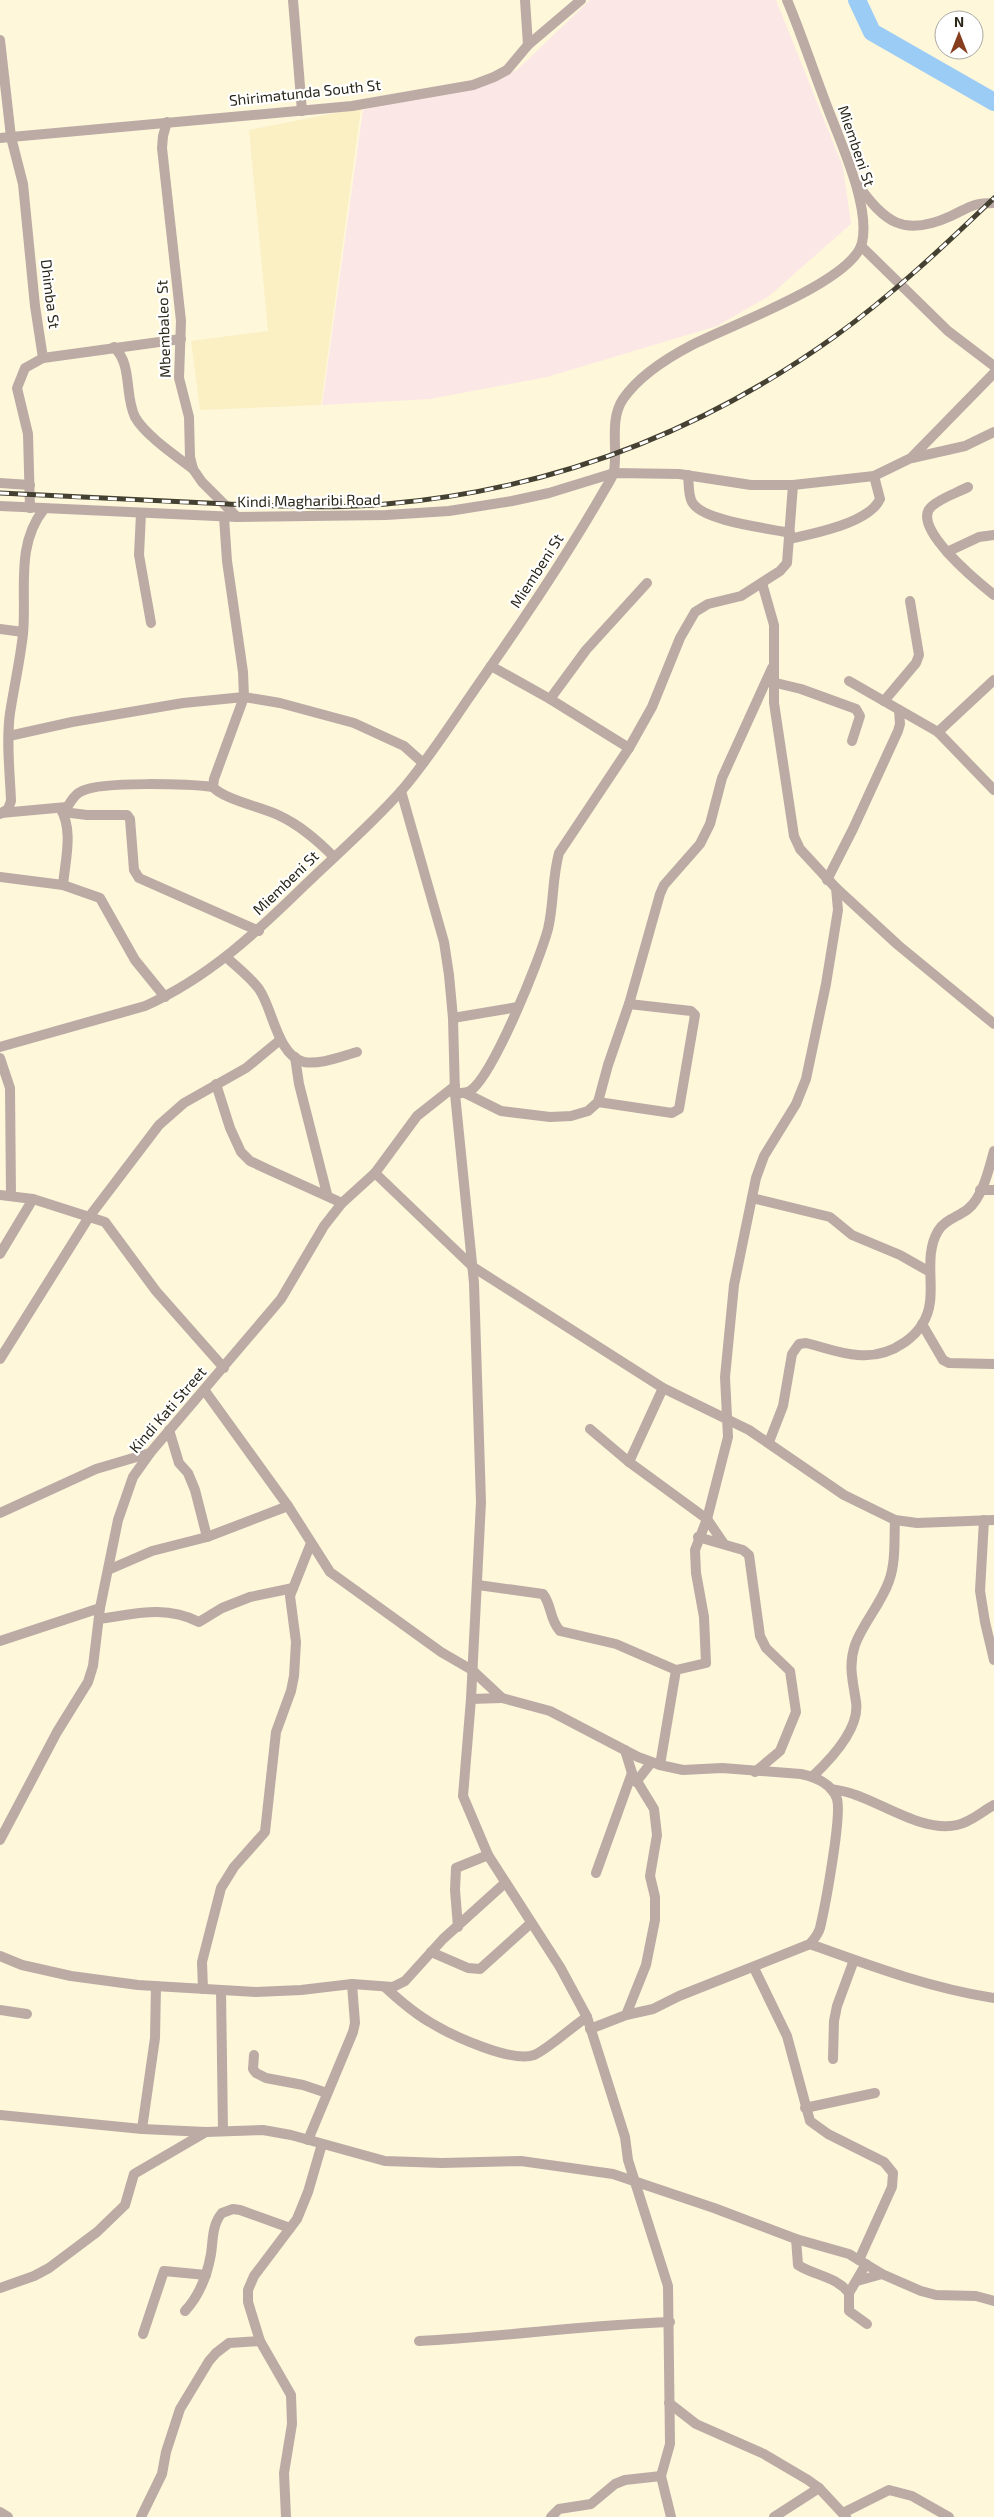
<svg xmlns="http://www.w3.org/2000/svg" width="994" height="2517" font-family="'Exo 2',sans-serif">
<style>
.built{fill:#fbefc4}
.industrial{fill:#fce7e7}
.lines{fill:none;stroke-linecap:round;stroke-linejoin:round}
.river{stroke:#9accf5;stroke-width:18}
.minor{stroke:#bcaba5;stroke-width:10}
.rail-casing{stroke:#454132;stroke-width:5}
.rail{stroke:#fff;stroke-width:3;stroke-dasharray:9;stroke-linecap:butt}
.labels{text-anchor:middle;stroke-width:4.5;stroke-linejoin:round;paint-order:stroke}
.street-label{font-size:15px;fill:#2a2719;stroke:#fff}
</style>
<rect width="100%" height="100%" fill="#fef7da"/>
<polygon class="built" points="361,108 321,405 200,410 191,341 268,331 249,130"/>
<polygon class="industrial" points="590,0 776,0 843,167 851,224 769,296 717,326 547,377 430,399 322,405 363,110 489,80 517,70"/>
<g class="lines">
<polyline class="river" points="857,0 872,32 994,102"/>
<g class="minor">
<polyline points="293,0 302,111"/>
<polyline points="525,0 528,45"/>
<polyline points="0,40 11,137 23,184 35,306 43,358 25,368 17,388 28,434 30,508"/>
<polyline points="167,122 163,136 162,148 181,321 179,378 189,417 190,457 193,469 202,482 237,517"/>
<polyline points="0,138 352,106 473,85 494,77 507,70 528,45 581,0"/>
<path d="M857,184C885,222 903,238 951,216C970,207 972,203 994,203"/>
<polyline points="861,246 948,331 994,366"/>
<path d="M114,347C133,365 124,395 135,417C145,435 176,456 193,469"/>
<polyline points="43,358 181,339"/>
<polyline points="912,458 965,446 994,432"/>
<path d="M688,475C689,483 688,495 692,502C702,521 768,528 790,533"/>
<polyline points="0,483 30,485"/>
<path d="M968,487C957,493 940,498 931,507C910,527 979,583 994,595"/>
<polyline points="0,506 237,517 386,515 449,511 512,501 549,493 614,473 679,474 751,485 793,485 874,476 911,458 994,373"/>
<polyline points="141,513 139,555 151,623"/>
<path d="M224,517L227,561L243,672L244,697L214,779L213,787C223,799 261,807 278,815C300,825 317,840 334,857"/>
<path d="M789,539C813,534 869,523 880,499L874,476"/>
<polyline points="947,552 979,537 994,535"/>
<polyline points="0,629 23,632"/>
<polyline points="491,666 550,699 629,748"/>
<polyline points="849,681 938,732 994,790"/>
<polyline points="772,682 801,689 856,709 860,716 852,741"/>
<polyline points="550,699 586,650 647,583"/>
<polyline points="884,701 916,663 919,655 910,601"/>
<polyline points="938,732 994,680"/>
<polyline points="9,736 72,722 183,703 244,697 280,703 354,723 404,746 423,763"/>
<polyline points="401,791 444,942 449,975 453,1018 455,1094 474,1283 481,1502 471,1699 463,1796 488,1855 560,1967 587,2017 625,2137 628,2160 668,2286 670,2444 661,2476 671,2517"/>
<path d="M60,808C74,829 65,862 63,885"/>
<polyline points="63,812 87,815 127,815 130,819 134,870 139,878 259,931"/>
<path d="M1,813L67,807C72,801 73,795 82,791C102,781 188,784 213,787"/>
<path d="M0,814L8,809L11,801C10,773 6,742 10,713C14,687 20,661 23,634C27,592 15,545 44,509"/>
<polyline points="0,877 63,885 100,898 135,960 165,997"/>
<polyline points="827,880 853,829 898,731 900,724 899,710"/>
<polyline points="836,888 898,945 994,1024"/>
<path d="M226,957C237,967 250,977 259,989C273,1009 277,1055 304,1062C320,1065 342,1056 357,1052"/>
<polyline points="453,1018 518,1007"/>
<path d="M0,1047L145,1006C208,978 257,932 305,885C337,854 372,824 402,790C428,760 450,725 473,692C519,626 565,559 605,489C608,484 613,477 614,471C618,448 609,420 623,399C639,376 667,358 692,345C728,326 852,282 862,243C871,205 838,137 825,101C812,67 801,33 787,0"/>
<polyline points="295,1057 299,1084 327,1194"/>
<polyline points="0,1058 10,1088 11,1196"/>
<polyline points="216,1084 230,1128 241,1152 250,1161 267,1169 342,1203"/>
<polyline points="465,1093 501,1111 550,1117 571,1116 588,1111 598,1102 608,1065 629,1004 660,894 664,885 700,844 710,824 722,778 772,668"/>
<path d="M455,1094C460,1093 466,1093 470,1091C493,1076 540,959 548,929C554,904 552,878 559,853L629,748L652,707L680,638L695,612L708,604L741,596L780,571L787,563L793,485"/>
<polyline points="598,1102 672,1113 679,1109 695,1015 691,1011 629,1004"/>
<polyline points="375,1173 473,1267 663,1388 749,1430 844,1495 895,1520 917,1523 994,1520"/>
<polyline points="980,1190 994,1190"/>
<polyline points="0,1195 33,1199 105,1222 156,1291 224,1368"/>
<polyline points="752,1198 830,1217 852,1235 900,1255 930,1272"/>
<polyline points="0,1254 33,1199"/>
<polyline points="922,1324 943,1360 949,1363 994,1364"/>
<polyline points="0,1359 89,1217 159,1125 184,1103 246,1068 280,1040"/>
<path d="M205,1391L288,1506L330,1572L441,1652L472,1670L502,1698L550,1711L638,1757L660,1765L683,1770L722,1768L801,1774C815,1777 832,1783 837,1799C842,1816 825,1907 820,1928C818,1935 814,1939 810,1944L679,1996L653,2009L626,2015L590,2029"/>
<polyline points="590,1429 629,1462 707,1519 724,1544"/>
<polyline points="169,1430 179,1463 188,1473 195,1490 207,1537"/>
<path d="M769,1442L783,1406L792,1354L799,1344L806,1343C823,1347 840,1354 858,1355C890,1358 926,1336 930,1302C933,1279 925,1253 938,1231C944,1220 958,1217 968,1209C983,1197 989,1168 994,1151"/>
<polyline points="629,1462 663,1388"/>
<polyline points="0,1513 96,1469 150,1453"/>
<polyline points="984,1520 980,1591 985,1622 994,1660"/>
<polyline points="698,1537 743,1550 749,1555 760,1636 766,1648 790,1671 796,1712 780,1751 755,1772"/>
<polyline points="108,1570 152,1551 207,1537 288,1506"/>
<path d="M478,1585L543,1594C552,1605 549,1619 560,1631L616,1644L676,1670"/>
<path d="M99,1619C135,1614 165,1605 199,1622L222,1608L250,1597L293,1588"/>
<polyline points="0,1641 100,1608"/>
<polyline points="471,1699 502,1698"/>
<polyline points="625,1750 632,1773 654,1809 657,1835 650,1876 655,1897 655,1920 646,1965 626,2015"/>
<polyline points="660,1765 676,1670 706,1663 704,1617 696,1573 695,1550 707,1519 728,1437 725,1377 734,1285 756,1178 764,1156 796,1104 806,1079 826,984 838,910 836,888 800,849 794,836 774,703 774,625 762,583"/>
<path d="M813,1776C831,1759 860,1728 856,1702C853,1681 848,1666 855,1645C863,1623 881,1604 889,1581C896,1562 894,1540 895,1520"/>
<polyline points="636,1782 651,1763"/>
<path d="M831,1789C837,1790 844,1791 850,1793C881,1802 923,1833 957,1825C971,1822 981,1812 994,1805"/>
<polyline points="0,1840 57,1732 88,1682 93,1666 100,1608 118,1520 133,1477 150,1453 281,1299 324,1226 342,1203 375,1173 417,1116 455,1086"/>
<polyline points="596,1873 632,1773"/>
<polyline points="458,1927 455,1890 456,1868 488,1855"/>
<path d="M810,1944C871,1966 930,1988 994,1998"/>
<polyline points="431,1952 468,1968 480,1969 531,1923"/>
<polyline points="0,1956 22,1965 71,1976 138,1985 256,1992 301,1990 352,1984 393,1987 405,1981 443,1939 505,1883"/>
<polyline points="754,1968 787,2036 810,2121 828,2134 884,2162 893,2173 892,2187 859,2260"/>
<path d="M385,1987C400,2001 415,2014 433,2024C453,2036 512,2063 534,2055C547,2050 573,2026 587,2017"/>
<polyline points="203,1989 202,1962 221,1888 234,1867 265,1832 276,1732 291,1691 294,1676 296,1642 290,1596 311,1543"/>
<polyline points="221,1990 223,2131"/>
<polyline points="0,2010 27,2014"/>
<polyline points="254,2055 253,2069 256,2073 266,2078 303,2085 327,2093"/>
<polyline points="833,2059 834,2021 837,2006 854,1960"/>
<polyline points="805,2108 875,2093"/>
<polyline points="0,2115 142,2129 206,2132 263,2130 291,2135 385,2161 442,2163 521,2161 613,2174 714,2208 796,2239 849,2254 882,2274 921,2291 936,2295 976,2296 994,2301"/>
<polyline points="142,2129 155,2038 156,1986"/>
<polyline points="308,2140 353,2032 355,2023 352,1984"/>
<path d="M796,2239L798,2265C815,2276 836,2276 849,2293V2311L867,2324"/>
<polyline points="857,2281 882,2274"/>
<polyline points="0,2288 34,2276 49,2268 97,2232 125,2205 134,2174 206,2132"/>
<polyline points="849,2293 866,2264"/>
<path d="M185,2311C200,2295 207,2276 211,2254C213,2241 212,2224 222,2213L233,2209L240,2210L290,2228"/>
<polyline points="143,2334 164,2271 206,2275"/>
<path d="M419,2341C503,2337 586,2325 670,2322"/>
<polyline points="669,2403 696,2424 764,2454 808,2480 819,2488 846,2517"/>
<polyline points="0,2512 8,2517"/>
<polyline points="843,2513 889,2490 912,2496 949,2517"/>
<polyline points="141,2517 162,2474 166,2452 180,2409 209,2361 216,2353 229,2343 260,2341"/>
<polyline points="286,2517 284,2473 292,2424 291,2395 260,2341 248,2302 248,2290 254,2276 297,2219 308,2192 322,2144"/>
<polyline points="551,2517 559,2509 591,2504 615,2484 625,2480 661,2476"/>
<polyline points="774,2517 819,2488"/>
</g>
<g class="rail-casing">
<path id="rail" d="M0,493C76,497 152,501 228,504C281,506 334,509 386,504C551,490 700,433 834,337C891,296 943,247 994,198"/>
</g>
<use href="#rail" class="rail"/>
</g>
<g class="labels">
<g class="street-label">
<text transform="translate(305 93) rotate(-6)" y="5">Shirimatunda South St</text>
<text transform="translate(856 146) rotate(71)" y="5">Miembeni St</text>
<text transform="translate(50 294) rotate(83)" y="5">Dhimba St</text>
<text transform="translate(164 329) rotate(-92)" y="5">Mbembaleo St</text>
<text transform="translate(309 501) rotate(-1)" y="5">Kindi Magharibi Road</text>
<text transform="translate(537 571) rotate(-57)" y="5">Miembeni St</text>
<text transform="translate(286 883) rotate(-44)" y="5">Miembeni St</text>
<text transform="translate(168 1410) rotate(-49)" y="5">Kindi Kati Street</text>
</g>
</g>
<g transform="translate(959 35)"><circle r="24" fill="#ffffff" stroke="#aaa9a3"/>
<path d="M0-4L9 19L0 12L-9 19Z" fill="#863e1e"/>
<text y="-8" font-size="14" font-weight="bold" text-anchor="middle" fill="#2a2719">N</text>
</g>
</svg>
